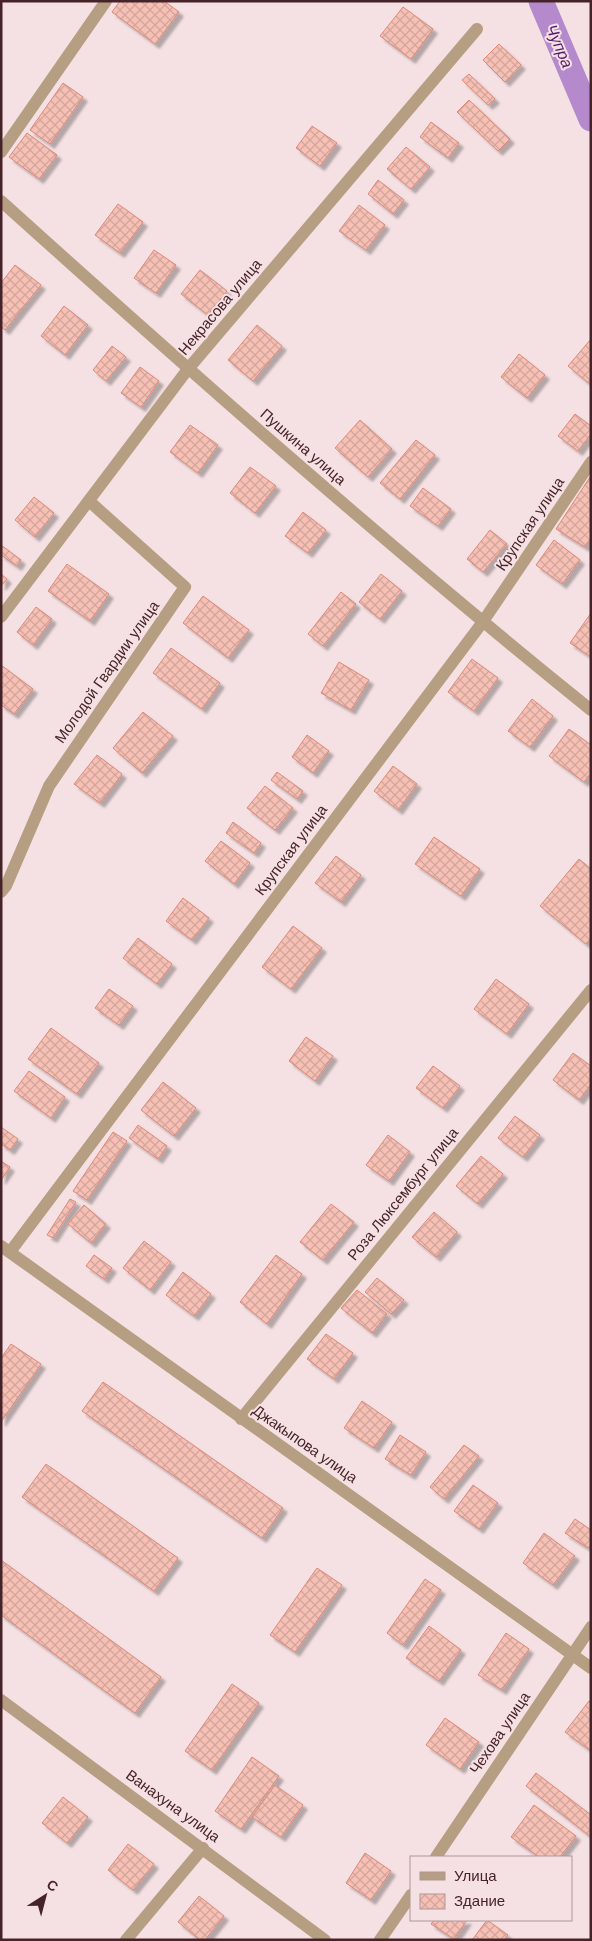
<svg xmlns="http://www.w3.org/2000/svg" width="592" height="1941" font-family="Helvetica,sans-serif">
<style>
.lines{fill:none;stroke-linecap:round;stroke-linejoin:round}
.canal{stroke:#b48acd;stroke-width:25}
.building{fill:url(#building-cross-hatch);stroke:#dc8877;filter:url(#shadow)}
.street{stroke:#b69e82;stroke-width:12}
.labels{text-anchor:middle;stroke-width:4;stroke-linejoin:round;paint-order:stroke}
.street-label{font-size:15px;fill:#462328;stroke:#f5e1e3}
.water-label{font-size:16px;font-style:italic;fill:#501a6b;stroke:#f5e1e3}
</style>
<defs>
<pattern id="building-cross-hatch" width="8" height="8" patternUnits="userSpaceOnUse" patternTransform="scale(1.25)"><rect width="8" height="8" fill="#f6c0b5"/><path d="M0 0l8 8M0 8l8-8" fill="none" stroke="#d4a59c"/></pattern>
<filter id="shadow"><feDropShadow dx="4.5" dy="4.5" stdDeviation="1" flood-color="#0004"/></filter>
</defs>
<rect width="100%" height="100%" fill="#f5e1e3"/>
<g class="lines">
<polyline class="canal" points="541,1 591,119"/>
</g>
<g class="building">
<polygon points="120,1 164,1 179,12 155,44 112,12"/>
<polygon points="403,7 433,29 411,59 380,36"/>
<polygon points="499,44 521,65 505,82 483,60"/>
<polygon points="469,74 495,99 488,105 462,80"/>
<polygon points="63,83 83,97 50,144 30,130"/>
<polygon points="469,100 510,139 498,151 457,112"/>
<polygon points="431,122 459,143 448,158 420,137"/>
<polygon points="312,126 337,143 320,166 296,148"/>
<polygon points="27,133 57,155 39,179 9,157"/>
<polygon points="406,147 430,167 411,189 387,169"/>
<polygon points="378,180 404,200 393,214 368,194"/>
<polygon points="118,204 143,222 120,253 95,235"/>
<polygon points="359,205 385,225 366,250 339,231"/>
<polygon points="154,250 176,265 156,293 134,278"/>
<polygon points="15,265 41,285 5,330 1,327 1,283"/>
<polygon points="200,270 227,291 208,315 181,294"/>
<polygon points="64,306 88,325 65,355 41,336"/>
<polygon points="257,325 282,346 253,381 228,360"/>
<polygon points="591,339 591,385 568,366"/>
<polygon points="112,346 126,357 106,381 93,370"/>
<polygon points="519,354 545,375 527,398 501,377"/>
<polygon points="140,367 159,381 141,407 121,393"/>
<polygon points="575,414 591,426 591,434 578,451 558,436"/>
<polygon points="360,420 392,449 368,477 335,448"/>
<polygon points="190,425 218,445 198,473 170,452"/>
<polygon points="416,440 435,455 400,499 380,483"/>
<polygon points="250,467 276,486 255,513 230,493"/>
<polygon points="590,477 591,538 585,547 556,529"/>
<polygon points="423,488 451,509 438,526 410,506"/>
<polygon points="34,497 54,513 35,537 15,520"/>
<polygon points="303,512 326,530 308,553 285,536"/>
<polygon points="490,530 507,544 483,572 467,559"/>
<polygon points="554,540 580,560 562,584 536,565"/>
<polygon points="1,545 21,560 17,566 1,555"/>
<polygon points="67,564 109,594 90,621 48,591"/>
<polygon points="1,574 7,579 1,586"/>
<polygon points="381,574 402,591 380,619 359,602"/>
<polygon points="341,592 356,604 323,646 308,634"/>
<polygon points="203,596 249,630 228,658 183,623"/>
<polygon points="36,607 52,619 33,645 17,632"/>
<polygon points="591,613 591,657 570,643"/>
<polygon points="171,648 220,683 202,709 153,673"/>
<polygon points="472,659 498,678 474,711 448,692"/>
<polygon points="339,662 369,680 351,710 321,693"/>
<polygon points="1,665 33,689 14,714 1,705"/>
<polygon points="532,699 553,716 530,747 508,731"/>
<polygon points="143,712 173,736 142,773 113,748"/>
<polygon points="569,729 591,745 591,773 584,782 549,756"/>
<polygon points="307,735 329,751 313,773 292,757"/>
<polygon points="97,755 122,774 100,803 74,784"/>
<polygon points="393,766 417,784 398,810 374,791"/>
<polygon points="277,772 303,791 297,799 271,780"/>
<polygon points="265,786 293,808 275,830 247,808"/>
<polygon points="233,822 261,843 254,853 226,833"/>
<polygon points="434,837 480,869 461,896 415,864"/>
<polygon points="221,841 250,863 234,884 205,861"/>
<polygon points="336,856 361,875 341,902 315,883"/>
<polygon points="579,859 591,869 591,938 586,944 540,906"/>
<polygon points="183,898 209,918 192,940 166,921"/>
<polygon points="293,926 322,948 291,989 262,967"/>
<polygon points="138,938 172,964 157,984 123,958"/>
<polygon points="496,979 529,1004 507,1034 474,1009"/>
<polygon points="109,989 133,1006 119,1025 95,1008"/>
<polygon points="51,1028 99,1063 77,1094 28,1059"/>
<polygon points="306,1037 333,1056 315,1081 289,1061"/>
<polygon points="573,1053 591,1066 591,1084 579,1100 553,1080"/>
<polygon points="433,1066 460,1086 443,1108 416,1088"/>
<polygon points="29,1071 65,1097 51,1118 14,1091"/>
<polygon points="163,1082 196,1108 174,1136 141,1110"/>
<polygon points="515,1116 540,1135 523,1157 498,1138"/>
<polygon points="138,1125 167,1146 158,1159 129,1138"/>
<polygon points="1,1127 18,1139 10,1150 1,1144"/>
<polygon points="113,1132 127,1141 87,1200 73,1191"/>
<polygon points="388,1135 410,1152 389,1181 366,1165"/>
<polygon points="481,1156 503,1174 478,1204 456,1186"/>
<polygon points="1,1161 10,1167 1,1180"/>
<polygon points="70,1199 76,1202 53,1238 47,1235"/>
<polygon points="331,1204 354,1222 323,1260 300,1242"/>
<polygon points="84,1205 106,1224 91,1243 68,1224"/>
<polygon points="434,1212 457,1232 436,1257 412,1237"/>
<polygon points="144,1241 171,1262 150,1290 123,1268"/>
<polygon points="94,1255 112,1268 104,1279 86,1266"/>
<polygon points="276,1255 302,1274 267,1324 240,1302"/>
<polygon points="183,1272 211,1294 194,1316 166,1295"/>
<polygon points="377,1278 404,1300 391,1314 365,1292"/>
<polygon points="357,1290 387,1314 372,1333 341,1308"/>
<polygon points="326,1334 353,1353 334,1379 307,1359"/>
<polygon points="11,1344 41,1364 1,1422 1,1358"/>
<polygon points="103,1382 283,1508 262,1538 82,1411"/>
<polygon points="362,1401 392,1422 374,1448 344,1428"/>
<polygon points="400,1435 426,1452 411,1475 385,1459"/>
<polygon points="464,1445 479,1456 444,1499 430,1487"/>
<polygon points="46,1464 178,1558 154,1591 22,1497"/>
<polygon points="473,1485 498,1503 479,1529 454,1511"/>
<polygon points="575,1519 591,1530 591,1544 588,1548 565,1533"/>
<polygon points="544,1533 575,1556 553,1585 523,1563"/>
<polygon points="1,1560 161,1677 135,1713 1,1615"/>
<polygon points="317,1568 342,1585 295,1652 270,1635"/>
<polygon points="425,1579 441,1590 403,1645 387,1633"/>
<polygon points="429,1626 461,1650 439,1681 406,1658"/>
<polygon points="506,1633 529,1649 502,1690 478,1675"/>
<polygon points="232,1684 259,1703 212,1770 185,1751"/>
<polygon points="589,1701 591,1703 591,1751 565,1732"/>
<polygon points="445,1718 479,1742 460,1769 426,1745"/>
<polygon points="252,1757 279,1776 241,1829 215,1811"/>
<polygon points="536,1773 591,1815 591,1837 526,1786"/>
<polygon points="275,1785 303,1805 281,1837 252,1817"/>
<polygon points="63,1797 88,1817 67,1843 42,1823"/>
<polygon points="534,1805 576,1836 560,1857 539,1857 511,1837"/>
<polygon points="128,1844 154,1864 133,1890 108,1870"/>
<polygon points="365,1853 391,1871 371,1900 346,1883"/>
<polygon points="199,1896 224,1916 205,1940 200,1940 178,1922"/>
<polygon points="434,1920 467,1920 454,1939 431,1924"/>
<polygon points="487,1920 508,1935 504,1940 472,1940"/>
</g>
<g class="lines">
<g class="street">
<polyline points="1,152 106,1"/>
<path d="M1,201C194,375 389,547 591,710"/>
<polyline points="1,617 188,369 477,29"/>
<polyline points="1,892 6,886 49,786 185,587 89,501"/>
<polyline points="1,1246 591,1668"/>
<polyline points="10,1252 482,623 591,462"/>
<polyline points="241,1419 591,990"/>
<polyline points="1,1700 325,1940"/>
<polyline points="436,1857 591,1627"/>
<polyline points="126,1940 203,1848"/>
<polyline points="380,1940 411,1895"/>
</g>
</g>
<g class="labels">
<g class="street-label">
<text transform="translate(220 307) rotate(-50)" y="5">Некрасова улица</text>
<text transform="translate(303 447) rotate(41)" y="5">Пушкина улица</text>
<text transform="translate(530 524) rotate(-56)" y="5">Крупская улица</text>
<text transform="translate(107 672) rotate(-55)" y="5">Молодой Гвардии улица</text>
<text transform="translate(291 850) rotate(-53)" y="5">Крупская улица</text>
<text transform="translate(403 1194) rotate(-51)" y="5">Роза Люксембург улица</text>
<text transform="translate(305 1444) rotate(35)" y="5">Джакыпова улица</text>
<text transform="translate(500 1733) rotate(-56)" y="5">Чехова улица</text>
<text transform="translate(173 1806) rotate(36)" y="5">Ванахуна улица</text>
</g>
<g class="water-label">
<text transform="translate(560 46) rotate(67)" y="6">Чупра</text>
</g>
</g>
<rect width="592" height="1941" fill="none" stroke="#462328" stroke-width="5"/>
<rect x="410" y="1856" width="162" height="65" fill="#f5e1e3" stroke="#af9598"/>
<rect x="420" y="1872" width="25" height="8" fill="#b69e82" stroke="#af9598"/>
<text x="454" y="1881" font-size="15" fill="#462328">Улица</text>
<rect x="420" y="1894" width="25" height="15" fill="url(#building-cross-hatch)" stroke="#af9598"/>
<text x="454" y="1906" font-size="15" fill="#462328">Здание</text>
<g transform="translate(45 1896) rotate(36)" stroke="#f5e1e3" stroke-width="4" paint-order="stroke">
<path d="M0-4L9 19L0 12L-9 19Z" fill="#462328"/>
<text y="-8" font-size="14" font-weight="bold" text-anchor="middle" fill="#462328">С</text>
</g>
</svg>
